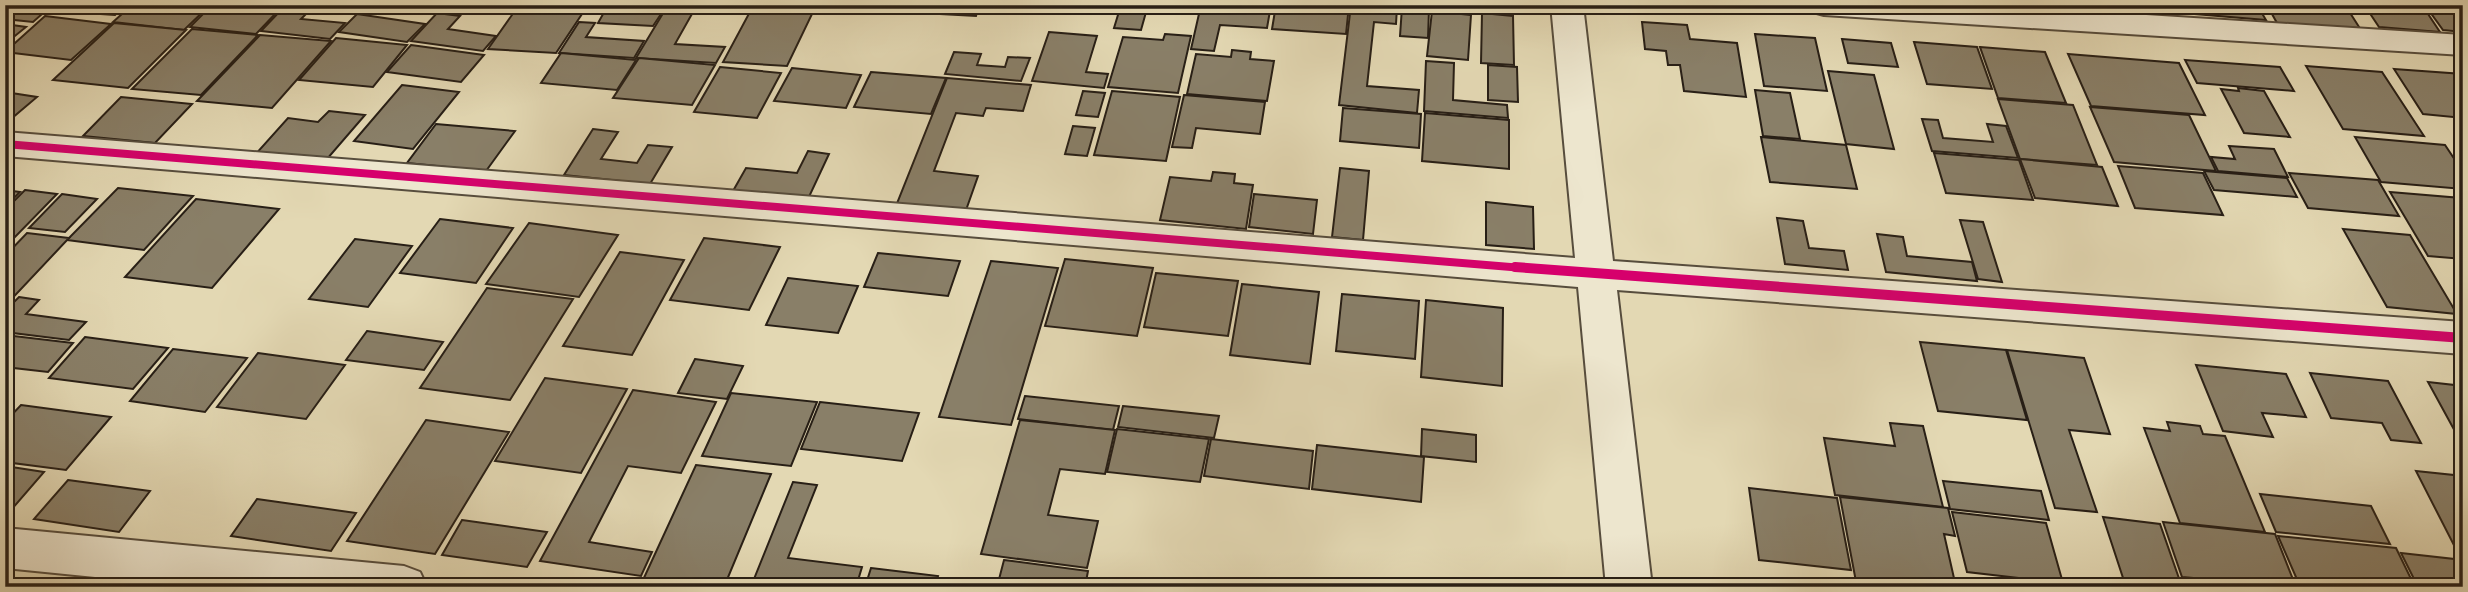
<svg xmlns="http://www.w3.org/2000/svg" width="2468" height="592" font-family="'IM FELL French Canon',serif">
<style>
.building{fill:#897f68;stroke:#281f16;stroke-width:2}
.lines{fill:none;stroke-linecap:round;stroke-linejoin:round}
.minor-casing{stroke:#574d3d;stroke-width:4}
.minor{fill:#ede6ce;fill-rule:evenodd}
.cycleway-far1-casing{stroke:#ede6ce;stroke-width:11}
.cycleway-casing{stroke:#ede6ce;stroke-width:14}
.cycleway-far1{stroke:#d6006c;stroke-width:8}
.cycleway{stroke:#d6006c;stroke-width:10}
</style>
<rect width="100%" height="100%" fill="#e3d8b3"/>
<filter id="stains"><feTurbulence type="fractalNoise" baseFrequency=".00286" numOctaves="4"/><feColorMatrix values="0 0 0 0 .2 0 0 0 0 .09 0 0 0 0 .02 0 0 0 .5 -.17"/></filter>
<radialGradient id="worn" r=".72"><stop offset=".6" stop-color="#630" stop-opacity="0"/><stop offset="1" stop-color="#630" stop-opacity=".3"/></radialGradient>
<g class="building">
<polygon points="5,5 37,5 50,7 33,22 5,19"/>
<polygon points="60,5 125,5 115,15 54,11"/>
<polygon points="132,5 167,6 210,5 184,30 113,22"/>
<polygon points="212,5 225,5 278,11 256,34 190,27"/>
<polygon points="519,5 588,5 556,53 488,49"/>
<polygon points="668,5 697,5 675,44 725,47 716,63 636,58"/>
<polygon points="906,5 979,5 976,16 904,12"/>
<polygon points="985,5 1050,5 1048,12"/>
<polygon points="1121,5 1148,5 1141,30 1114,28"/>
<polygon points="1201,5 1271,5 1267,28 1220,25 1214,51 1191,49"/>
<polygon points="1276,5 1349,5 1346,34 1272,29"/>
<polygon points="1351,5 1397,7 1396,24 1374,22 1367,86 1419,90 1417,113 1339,105"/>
<polygon points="2044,5 2112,5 2114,10"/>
<polygon points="2116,5 2188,5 2192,13 2117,8"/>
<polygon points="2190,5 2257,5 2266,20 2195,14"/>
<polygon points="2267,5 2345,5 2361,30 2277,23"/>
<polygon points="2425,5 2463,5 2463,32 2443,30"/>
<polygon points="607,7 663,11 653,26 598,23"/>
<polygon points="1402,7 1429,9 1428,38 1400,36"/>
<polygon points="283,8 309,11 301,19 345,23 330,39 261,31"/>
<polygon points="752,8 813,12 787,66 723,62"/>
<polygon points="2367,9 2428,14 2440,32 2379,27"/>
<polygon points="1432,11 1471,15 1468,60 1427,56"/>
<polygon points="437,13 460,16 448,29 496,36 483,51 411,41"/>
<polygon points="1482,13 1513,16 1514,65 1481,63"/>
<polygon points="357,14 425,24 407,42 339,32"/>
<polygon points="45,16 111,24 71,60 5,52"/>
<polygon points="579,22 595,23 586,37 644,41 634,58 559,53"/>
<polygon points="1642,22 1687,25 1690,39 1737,43 1746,97 1684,91 1680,65 1668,65 1666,51 1645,49"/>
<polygon points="114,23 186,30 128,88 53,80"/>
<polygon points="5,24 26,27 5,44"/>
<polygon points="192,29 258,35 201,95 132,89"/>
<polygon points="1049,32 1097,36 1086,72 1108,74 1104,88 1032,81"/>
<polygon points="1165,34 1191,36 1178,93 1108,87 1123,37 1163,40"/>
<polygon points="1755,34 1815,38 1827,91 1764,86"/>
<polygon points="260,35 331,41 272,108 197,101"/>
<polygon points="336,38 407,45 373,87 299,80"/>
<polygon points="1842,39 1891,43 1898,67 1848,63"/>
<polygon points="1914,42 1977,47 1992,89 1927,84"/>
<polygon points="411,45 484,55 461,82 387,72"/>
<polygon points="1980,47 2045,52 2066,103 1998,98"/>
<polygon points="1232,50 1251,52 1250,59 1274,61 1267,101 1187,94 1196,54 1231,57"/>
<polygon points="954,52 981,54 977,65 1005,67 1008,57 1030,58 1021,81 945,74"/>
<polygon points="561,53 636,60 617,90 541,83"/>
<polygon points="2068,54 2179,63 2205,115 2091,106"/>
<polygon points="639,58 715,65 692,105 613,98"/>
<polygon points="2185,60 2280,67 2294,91 2197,83"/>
<polygon points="1426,61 1454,63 1453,100 1507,105 1508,118 1424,111"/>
<polygon points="1488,65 1517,67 1518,102 1488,100"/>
<polygon points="2306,66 2382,72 2424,136 2343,129"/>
<polygon points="720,67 781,73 757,118 694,112"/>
<polygon points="792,68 861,75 846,108 774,101"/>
<polygon points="2394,69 2463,74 2463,118 2423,114"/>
<polygon points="1828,71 1874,75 1894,149 1846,144"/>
<polygon points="871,72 946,78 931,114 854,107"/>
<polygon points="947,78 1031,85 1023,111 986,108 983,116 956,113 934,171 978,176 965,213 896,206"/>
<polygon points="402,85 459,92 413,149 354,141"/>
<polygon points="2238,88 2264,91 2290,137 2244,133 2221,89 2239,91"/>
<polygon points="1755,90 1790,93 1800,139 1763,136"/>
<polygon points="1083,91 1105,93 1098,117 1076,115"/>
<polygon points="1112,91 1180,97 1166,161 1094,155"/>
<polygon points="5,92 37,97 5,124"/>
<polygon points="1184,95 1265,102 1260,134 1196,128 1192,148 1172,147"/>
<polygon points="121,97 192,104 155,143 83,136"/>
<polygon points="1998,99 2073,105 2097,165 2020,159"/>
<polygon points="2090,107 2189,115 2216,171 2114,162"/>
<polygon points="1343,108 1421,114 1419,148 1340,141"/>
<polygon points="329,111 365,115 321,166 253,157 288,118 318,122"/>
<polygon points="1425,113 1509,120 1509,169 1422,161"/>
<polygon points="1922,119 1938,120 1943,138 1993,142 1987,124 2006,126 2018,158 1932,151"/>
<polygon points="436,124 515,131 486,171 407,163"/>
<polygon points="1073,126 1095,128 1087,156 1065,154"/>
<polygon points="593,129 618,132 601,159 637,163 648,145 672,147 650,184 564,175"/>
<polygon points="1761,137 1846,145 1857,189 1770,182"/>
<polygon points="2355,137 2445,145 2463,172 2463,189 2381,182"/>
<polygon points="2229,146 2274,149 2288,177 2218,171 2211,157 2235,159"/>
<polygon points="808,151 829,154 808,199 733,191 746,168 797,173"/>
<polygon points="1934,153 2019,160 2033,200 1946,193"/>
<polygon points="2020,159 2102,167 2118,206 2035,198"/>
<polygon points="2118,166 2203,173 2223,215 2135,208"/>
<polygon points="1340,168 1369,171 1363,240 1332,237"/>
<polygon points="2204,171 2287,178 2297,197 2214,190"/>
<polygon points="1213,172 1235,174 1234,183 1253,185 1246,229 1160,220 1170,177 1211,181"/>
<polygon points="2289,173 2378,180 2399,216 2308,208"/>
<polygon points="118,188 193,196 144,250 67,240"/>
<polygon points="5,190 20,192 5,207"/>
<polygon points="25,190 57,194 14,238 5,237 5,210"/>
<polygon points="2390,192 2461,198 2463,259 2428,256"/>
<polygon points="62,194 97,199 65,232 29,228"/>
<polygon points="1254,194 1317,200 1313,234 1249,227"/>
<polygon points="196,199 279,209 212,288 125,277"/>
<polygon points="1486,202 1533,207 1534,249 1486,245"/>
<polygon points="1777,218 1803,221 1809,248 1844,251 1848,270 1785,264"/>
<polygon points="440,219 513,228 476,283 400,273"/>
<polygon points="1960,220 1983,222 2002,282 1978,279"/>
<polygon points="529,223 618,235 579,297 486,284"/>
<polygon points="2343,229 2410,235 2457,314 2387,307"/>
<polygon points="27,233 69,238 5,306 5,256"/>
<polygon points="1877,234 1903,237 1907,256 1972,262 1977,281 1886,272"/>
<polygon points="704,238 780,247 749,310 670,300"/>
<polygon points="355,239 412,246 368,307 309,299"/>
<polygon points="620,252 684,260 632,355 563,346"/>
<polygon points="878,253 960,261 948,296 864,287"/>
<polygon points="1065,259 1153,268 1137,336 1045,326"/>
<polygon points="991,261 1058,268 1011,425 939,417"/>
<polygon points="1156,273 1238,281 1228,336 1144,327"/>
<polygon points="788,278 858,286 838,333 766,325"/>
<polygon points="1242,284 1319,292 1310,364 1230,355"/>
<polygon points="487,288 573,299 510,400 420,388"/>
<polygon points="1342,294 1419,301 1415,359 1336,351"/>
<polygon points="19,297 39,300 26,314 86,322 69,340 5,332 5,311"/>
<polygon points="1426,300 1503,308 1502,386 1421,377"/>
<polygon points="367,331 443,342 424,370 346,360"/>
<polygon points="5,335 73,343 48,372 5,367"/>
<polygon points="85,337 168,348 133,389 49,378"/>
<polygon points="1920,342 2006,350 2027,420 1938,411"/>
<polygon points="173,349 247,358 205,412 130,401"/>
<polygon points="2007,350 2084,358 2110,434 2069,430 2097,512 2055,508"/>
<polygon points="258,353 345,365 306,419 217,407"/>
<polygon points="695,359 743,366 727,399 678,393"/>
<polygon points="2196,365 2286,374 2306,417 2262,413 2273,437 2223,431"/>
<polygon points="2310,373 2388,381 2421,443 2391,440 2382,423 2331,418"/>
<polygon points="545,378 627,389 581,473 495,461"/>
<polygon points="2428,382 2463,386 2463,435 2457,435"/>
<polygon points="633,390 716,402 681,473 628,466 589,542 652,552 641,576 540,561"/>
<polygon points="731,393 817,402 791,466 702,456"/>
<polygon points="1025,396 1119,406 1113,430 1018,419"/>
<polygon points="820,402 919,413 902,461 801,449"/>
<polygon points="21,405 111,417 66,470 5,462 5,422"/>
<polygon points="1123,406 1219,416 1214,438 1118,427"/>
<polygon points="426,420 509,432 435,554 347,541"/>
<polygon points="1020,420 1115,430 1105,474 1060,469 1048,515 1098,521 1087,568 981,554"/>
<polygon points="2167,422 2200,426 2203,434 2225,436 2265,532 2180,523 2144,428 2170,431"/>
<polygon points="1890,423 1923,426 1943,507 1835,495 1824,438 1895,446"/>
<polygon points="1117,429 1209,439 1200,482 1107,472"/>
<polygon points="1422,429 1476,435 1476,462 1421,456"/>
<polygon points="1211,439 1313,451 1309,489 1204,476"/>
<polygon points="1317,445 1424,457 1421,502 1312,489"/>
<polygon points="696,465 771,474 724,587 697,587 643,580"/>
<polygon points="5,466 44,472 5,517"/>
<polygon points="2416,471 2463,476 2463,555 2459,555"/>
<polygon points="68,480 150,491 119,532 34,519"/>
<polygon points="1943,481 2041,491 2049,520 1950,509"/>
<polygon points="793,482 817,485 788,558 862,567 856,587 752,584"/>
<polygon points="1749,488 1837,498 1851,570 1759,560"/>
<polygon points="2260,494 2371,506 2390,544 2276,532"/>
<polygon points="1840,497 1948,508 1955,536 1944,534 1956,587 1857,587"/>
<polygon points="257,499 356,513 331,551 231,536"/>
<polygon points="1952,512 2046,523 2063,583 1967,572"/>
<polygon points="2103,517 2160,524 2182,587 2126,587"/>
<polygon points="462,520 547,532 527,567 442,555"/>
<polygon points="2163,522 2275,534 2296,587 2182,577"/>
<polygon points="2278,536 2396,548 2415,587 2327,587 2299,584"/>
<polygon points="2401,553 2463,560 2463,587 2418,587"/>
<polygon points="1004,560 1088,571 1085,587 997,587"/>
<polygon points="871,568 938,576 935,587 865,587"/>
</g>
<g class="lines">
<g class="minor-casing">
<g id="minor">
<polygon points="1551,5 1583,5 1613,261 2463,322 2463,354 1617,290 1652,587 1606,587 1578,287 5,156 5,132 1575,258"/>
<polygon points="1808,5 1988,5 2463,35 2463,55 1824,15 1813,12"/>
<polygon points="5,528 404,566 420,572 427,587 195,587 5,568"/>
</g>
</g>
<use href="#minor" class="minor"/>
<g class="cycleway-far1-casing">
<polyline id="cycleway-far1" points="5,144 1536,269"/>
</g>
<g class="cycleway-casing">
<polyline id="cycleway" points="1515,267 2463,338"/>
</g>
<use href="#cycleway-far1" class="cycleway-far1"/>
<use href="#cycleway" class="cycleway"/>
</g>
<rect width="2468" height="592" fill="none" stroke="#e3d8b3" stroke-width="28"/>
<rect x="7" y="7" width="2454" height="578" fill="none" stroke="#281f16" stroke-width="3.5"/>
<rect x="14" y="14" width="2440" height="564" fill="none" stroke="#281f16" stroke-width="2"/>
<rect width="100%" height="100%" filter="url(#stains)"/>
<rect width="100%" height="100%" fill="url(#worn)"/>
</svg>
